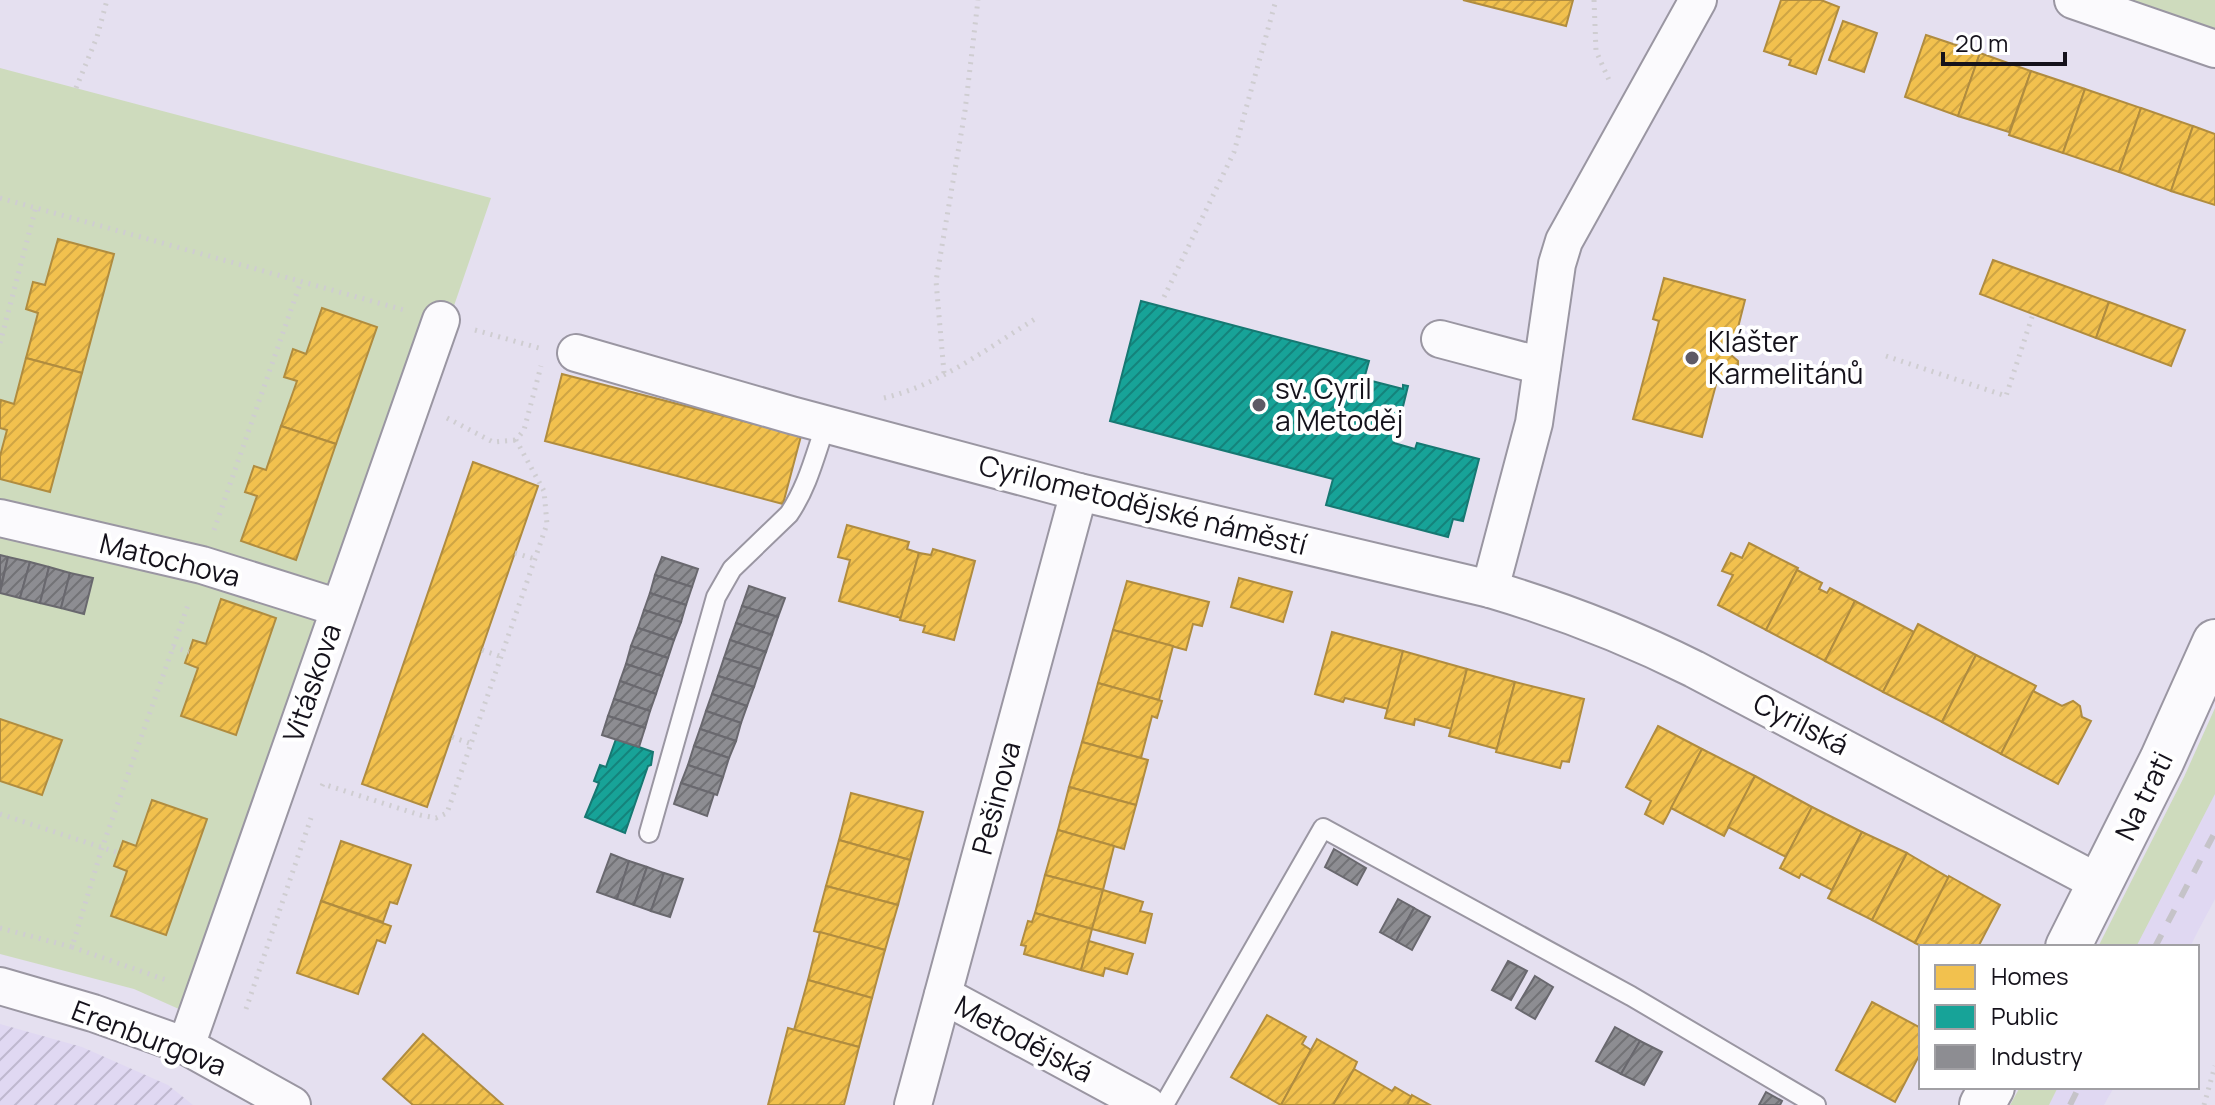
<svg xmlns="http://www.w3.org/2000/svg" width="2215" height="1105" font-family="Manrope,sans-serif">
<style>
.built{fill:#e0d8f2}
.industrial{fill:url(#industrial-furrows)}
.green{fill:#cedbbd}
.homes{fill:url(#homes-hatch);stroke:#b08c3f;stroke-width:2}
.public{fill:url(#public-hatch);stroke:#167872;stroke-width:2}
.industry{fill:url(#industry-hatch);stroke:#69686e;stroke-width:2}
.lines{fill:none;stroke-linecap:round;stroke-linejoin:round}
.lane-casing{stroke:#9a96a2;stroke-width:22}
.street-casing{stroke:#9a96a2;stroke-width:40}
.secondary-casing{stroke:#9a96a2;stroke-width:48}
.path{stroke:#cfcdd1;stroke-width:5;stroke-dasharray:2 6;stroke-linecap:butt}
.lane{stroke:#fbfafd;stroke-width:18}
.street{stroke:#fbfafd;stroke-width:36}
.secondary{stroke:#fbfafd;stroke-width:44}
.rail{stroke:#c5c3c8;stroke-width:6;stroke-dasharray:14 14;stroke-linecap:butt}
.poi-dot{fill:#5e5a66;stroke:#fff;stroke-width:3}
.labels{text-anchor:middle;stroke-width:8;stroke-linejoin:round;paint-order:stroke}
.poi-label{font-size:28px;fill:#15121b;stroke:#fff;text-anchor:start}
.street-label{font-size:28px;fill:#15121b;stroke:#fff}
</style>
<defs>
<pattern id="industrial-furrows" width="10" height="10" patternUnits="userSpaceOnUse" patternTransform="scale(2)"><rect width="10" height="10" fill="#e0d8f2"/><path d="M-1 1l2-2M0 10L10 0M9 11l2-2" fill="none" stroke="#bfb8cf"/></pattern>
<pattern id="homes-hatch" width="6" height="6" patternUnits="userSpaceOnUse" patternTransform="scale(2)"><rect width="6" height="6" fill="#f2c14e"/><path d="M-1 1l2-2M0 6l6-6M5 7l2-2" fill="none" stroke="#cfa544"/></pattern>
<pattern id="public-hatch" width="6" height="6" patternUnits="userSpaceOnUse" patternTransform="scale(2)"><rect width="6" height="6" fill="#17a398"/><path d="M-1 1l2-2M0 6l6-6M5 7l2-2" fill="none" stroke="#14837b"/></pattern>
<pattern id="industry-hatch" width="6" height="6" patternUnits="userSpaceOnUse" patternTransform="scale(2)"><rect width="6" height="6" fill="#8d8d92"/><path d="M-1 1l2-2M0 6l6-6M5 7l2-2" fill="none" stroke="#727276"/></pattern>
</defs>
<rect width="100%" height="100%" fill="#e5e0f0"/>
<g class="built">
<polygon points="2215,765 2215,899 2199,929 2190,947 2120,947"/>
<polygon points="2044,1087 2114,1087 2104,1105 2034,1105"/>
</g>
<polygon class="industrial" points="0,1024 82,1047 168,1085 193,1105 0,1105"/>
<g class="green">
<polygon points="2108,0 2215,0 2215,38"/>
<polygon points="0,68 491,198 208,1022 134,989 0,954"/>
<polygon points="2215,708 2215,794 2136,947 2098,947 2184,777"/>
<polygon points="2020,1087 2058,1087 2049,1105 2010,1105"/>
</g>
<g class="homes">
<polygon points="1463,0 1573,0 1566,26"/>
<polygon points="1781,0 1821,0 1839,7 1816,74 1789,65 1791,60 1764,51"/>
<polygon points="1843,21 1877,33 1864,72 1829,60"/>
<polygon points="1926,35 1980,53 1958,116 1905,97"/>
<polygon points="1980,53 2031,71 2009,132 1958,116"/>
<polygon points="2031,71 2085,89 2063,153 2009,135"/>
<polygon points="2085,89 2141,108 2119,172 2063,153"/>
<polygon points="2141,108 2193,126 2171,191 2119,172"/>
<polygon points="2193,126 2215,134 2215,205 2171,191"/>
<polygon points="58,239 114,254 82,373 26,358 38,313 26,309 33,282 45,285"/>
<polygon points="1993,260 2109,302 2096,338 1980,294"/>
<polygon points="1664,278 1745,300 1731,355 1738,361 1738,372 1731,378 1718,377 1702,437 1633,419 1659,321 1653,319"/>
<polygon points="2109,302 2185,330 2171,366 2096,338"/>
<polygon points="322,308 377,327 336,444 281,426 297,381 284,377 293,349 306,354"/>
<polygon points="26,358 82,373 50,492 0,479 0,456 7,430 0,428 0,406 1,400 14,404"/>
<polygon points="562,374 801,436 783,504 545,441"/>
<polygon points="281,426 336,444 296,560 241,541 257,496 245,492 254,466 266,470"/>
<polygon points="473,462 538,486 427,807 362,784"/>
<polygon points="847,525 909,542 907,549 919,553 901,618 839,601 850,560 838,557"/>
<polygon points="1749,543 1798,568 1766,630 1718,605 1733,575 1722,571 1731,553 1742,558"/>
<polygon points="933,549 975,561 954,640 923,632 925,626 900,620 919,553 931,555"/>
<polygon points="1797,570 1822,583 1819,589 1827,593 1830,588 1855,601 1825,661 1766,630"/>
<polygon points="1239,578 1292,592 1283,622 1231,607"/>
<polygon points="1127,581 1209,602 1202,626 1193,624 1186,650 1113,630"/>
<polygon points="221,599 276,618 236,735 181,716 198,668 185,663 189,652 193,640 206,644"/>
<polygon points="1855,601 1914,632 1883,692 1825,661"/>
<polygon points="1918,624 1976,655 1942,722 1883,692"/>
<polygon points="1113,630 1173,646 1159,700 1098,683"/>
<polygon points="1332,632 1403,651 1388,709 1345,698 1343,702 1315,694"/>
<polygon points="1403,651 1467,669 1452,729 1415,719 1414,725 1385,718"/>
<polygon points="1976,655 2036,686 2001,754 1942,722"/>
<polygon points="1467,669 1515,682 1497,749 1449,736"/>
<polygon points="1515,682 1584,699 1569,762 1562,761 1560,768 1496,752"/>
<polygon points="1098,683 1162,701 1157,718 1152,716 1141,758 1082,742"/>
<polygon points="2033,691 2062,706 2073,701 2080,706 2082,717 2091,721 2058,784 2001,754"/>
<polygon points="0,719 62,740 42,795 0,781"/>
<polygon points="1658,726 1702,749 1663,824 1645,814 1651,801 1626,787"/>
<polygon points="1082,742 1148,760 1136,805 1069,787"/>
<polygon points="1702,749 1755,776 1724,836 1671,808"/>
<polygon points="1755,776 1812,807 1786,857 1728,827"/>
<polygon points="1069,787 1136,805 1124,849 1058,830"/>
<polygon points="851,793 923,812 910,860 839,840"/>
<polygon points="152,800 207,819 166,935 111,916 127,871 114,866 123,841 136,846"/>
<polygon points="1812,807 1862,832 1832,890 1801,874 1799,878 1780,868"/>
<polygon points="1058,830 1114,846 1103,890 1045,875"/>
<polygon points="1862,832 1907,853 1872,920 1828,898"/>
<polygon points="839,840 910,860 898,905 826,886"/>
<polygon points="341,841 411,865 397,904 390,902 383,922 321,901"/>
<polygon points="1907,853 1949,878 1915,943 1872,920"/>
<polygon points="1045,875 1103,890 1092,929 1035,913"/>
<polygon points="1949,876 2000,905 1978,947 1923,947 1915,943"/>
<polygon points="826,886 898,905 885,950 814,931"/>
<polygon points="1103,890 1143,902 1140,911 1152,914 1145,943 1092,929"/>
<polygon points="321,901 391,926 385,943 377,940 358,994 297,973"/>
<polygon points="1035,913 1092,929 1081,970 1024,954 1026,946 1021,945 1028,921 1032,922"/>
<polygon points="820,932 885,950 872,998 808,980"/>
<polygon points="1089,941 1133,954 1127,974 1105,968 1103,976 1081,970"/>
<polygon points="808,980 872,998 859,1047 794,1030"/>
<polygon points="1872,1002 1921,1028 1921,1052 1895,1102 1836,1070"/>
<polygon points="1267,1015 1306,1037 1302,1044 1311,1050 1281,1105 1231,1077"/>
<polygon points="788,1028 859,1047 844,1105 768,1105"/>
<polygon points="423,1034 503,1105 413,1105 383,1079"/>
<polygon points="1317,1039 1357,1062 1354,1069 1333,1105 1281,1105"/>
<polygon points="1354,1069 1392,1091 1395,1087 1412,1097 1407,1105 1333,1105"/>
<polygon points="1412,1095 1430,1105 1407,1105"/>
</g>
<g class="public">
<polygon points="1141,301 1369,361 1364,379 1403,389 1403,385 1408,386 1394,443 1415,449 1417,443 1479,459 1463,521 1453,519 1448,537 1326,505 1333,479 1110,421"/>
<polygon points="616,739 653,752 651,765 648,766 625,833 585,817 599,783 594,781 600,765 606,767"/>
</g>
<g class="industry">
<polygon points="0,555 8,557 0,589"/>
<polygon points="8,557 30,562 20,598 0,593"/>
<polygon points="662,557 698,569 692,587 655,575"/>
<polygon points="30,562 49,567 40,603 20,598"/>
<polygon points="49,567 70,573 61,608 40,603"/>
<polygon points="70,573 93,578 84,614 61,608"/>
<polygon points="655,575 692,587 686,605 650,593"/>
<polygon points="749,586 785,598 778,617 742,606"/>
<polygon points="650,593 686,605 681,622 644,610"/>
<polygon points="742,606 778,617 772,635 736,623"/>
<polygon points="644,610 681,622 674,640 638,628"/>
<polygon points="736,623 772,635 766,652 730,640"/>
<polygon points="638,628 674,640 668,658 631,646"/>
<polygon points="730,640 766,652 760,669 724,658"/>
<polygon points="631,646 668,658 662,676 626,664"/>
<polygon points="724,658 760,669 754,687 718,676"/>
<polygon points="626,664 662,676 656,694 620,681"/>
<polygon points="718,676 754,687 747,706 712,694"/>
<polygon points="620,681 656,694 650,711 614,699"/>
<polygon points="712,694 747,706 741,723 706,711"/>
<polygon points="614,699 650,711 645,728 608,716"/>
<polygon points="706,711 741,723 736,741 700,729"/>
<polygon points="608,716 645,728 639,747 602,735"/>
<polygon points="700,729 736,741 729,758 694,746"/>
<polygon points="694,746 729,758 723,777 688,765"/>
<polygon points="688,765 723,777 717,795 681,783"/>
<polygon points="681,783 714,794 707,816 674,804"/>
<polygon points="1334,849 1366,868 1357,885 1325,867"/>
<polygon points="611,854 629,861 617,899 597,892"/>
<polygon points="629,861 647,867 634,905 617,899"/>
<polygon points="647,867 664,873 651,911 634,905"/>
<polygon points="664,873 683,879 670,917 651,911"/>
<polygon points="1398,899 1414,908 1396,941 1380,932"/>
<polygon points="1414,908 1430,917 1412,950 1396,941"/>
<polygon points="1508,961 1527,971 1511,1000 1492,990"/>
<polygon points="1535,976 1553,987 1535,1019 1516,1008"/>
<polygon points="1615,1027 1640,1041 1621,1074 1596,1061"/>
<polygon points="1640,1041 1662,1052 1644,1085 1621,1074"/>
<polygon points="1766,1092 1782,1101 1780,1105 1759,1105"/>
</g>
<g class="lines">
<g class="lane-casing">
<g id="lane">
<path d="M649,833L716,597L732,569L789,514C808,486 815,455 826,424"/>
<polyline points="1164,1105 1323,828 1631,996 1816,1105"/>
</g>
</g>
<g class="street-casing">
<g id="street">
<polyline points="2073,0 2215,49"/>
<polyline points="1440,339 1542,366"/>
<path d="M576,353L791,415L1079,492L1490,589C1561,610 1628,636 1694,669L2101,884"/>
<polyline points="0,518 202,565 339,608"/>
<polyline points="1490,589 1534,423 1557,264 1564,241 1698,0"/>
<polyline points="0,986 93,1013 186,1046 292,1105"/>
<polyline points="943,995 1147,1105"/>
<polyline points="186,1046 441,320"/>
<polyline points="913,1105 1079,492"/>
</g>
</g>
<g class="secondary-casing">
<g id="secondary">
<polyline points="2068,947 2162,760 2215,642"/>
<polyline points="1982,1105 1992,1087"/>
</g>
</g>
<g class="path">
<polyline points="1594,0 1596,51 1609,80"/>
<polyline points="76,88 97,37 107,0"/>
<polyline points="0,198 404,310"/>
<polyline points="1164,297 1234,152 1276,0"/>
<polyline points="475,330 539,348"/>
<polyline points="0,343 36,207"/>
<polyline points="1886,356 2006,396 2033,314"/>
<polyline points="944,373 936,281 965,111 978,0"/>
<path d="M884,398C939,385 988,348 1035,319"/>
<polyline points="447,418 493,442 516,440"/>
<polyline points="214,530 301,281"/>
<polyline points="515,553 535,559"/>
<polyline points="173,647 189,652"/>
<polyline points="482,650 502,657"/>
<polyline points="452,737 472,744"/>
<polyline points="322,786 323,784 420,815 436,818 447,813 547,524 544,491 516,440 524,430 541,366"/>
<polyline points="0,814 119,853"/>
<polyline points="0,928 72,947 102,848 189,602"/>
<polyline points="72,947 169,981"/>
<polyline points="246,1009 311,818"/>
<polyline points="2204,1105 2215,1066"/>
</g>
<use href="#lane" class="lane"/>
<use href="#street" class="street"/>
<use href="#secondary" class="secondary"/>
<g class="rail">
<polyline points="2155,947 2215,832"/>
<polyline points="2070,1105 2079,1087"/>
</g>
</g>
<g class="poi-dot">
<circle cx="1692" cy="358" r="8"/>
<circle cx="1259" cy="405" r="8"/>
</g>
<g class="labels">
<g class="poi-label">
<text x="1708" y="352">Klášter<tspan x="1708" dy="32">Karmelitánů</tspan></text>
<text x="1275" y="399">sv. Cyril<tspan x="1275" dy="32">a Metoděj</tspan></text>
</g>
<g class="street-label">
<text transform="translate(1143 505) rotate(14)" y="10">Cyrilometodějské náměstí</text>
<text transform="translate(170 560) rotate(14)" y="10">Matochova</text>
<text transform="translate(312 683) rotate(-71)" y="10">Vitáskova</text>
<text transform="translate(1801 724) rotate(27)" y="10">Cyrilská</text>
<text transform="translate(2144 796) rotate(-64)" y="10">Na trati</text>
<text transform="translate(996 798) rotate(-75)" y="10">Pešinova</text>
<text transform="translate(149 1038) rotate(21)" y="10">Erenburgova</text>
<text transform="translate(1024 1039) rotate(28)" y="10">Metodějská</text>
</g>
</g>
<rect x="1919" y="945" width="280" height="144" fill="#ffffff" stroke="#a1a0a4" stroke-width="2"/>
<rect x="1935" y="965" width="40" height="24" fill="#f2c14e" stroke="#a1a0a4" stroke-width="2"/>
<text x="1991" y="985" font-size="24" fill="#15121b">Homes</text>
<rect x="1935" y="1005" width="40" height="24" fill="#17a398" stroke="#a1a0a4" stroke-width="2"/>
<text x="1991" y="1025" font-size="24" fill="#15121b">Public</text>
<rect x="1935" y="1045" width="40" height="24" fill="#8d8d92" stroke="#a1a0a4" stroke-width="2"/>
<text x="1991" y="1065" font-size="24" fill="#15121b">Industry</text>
<path d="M1943 52v12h122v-12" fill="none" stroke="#15121b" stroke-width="4"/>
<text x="1955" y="52" font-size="24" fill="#15121b" stroke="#ffffff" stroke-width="6" paint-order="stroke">20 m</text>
</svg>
